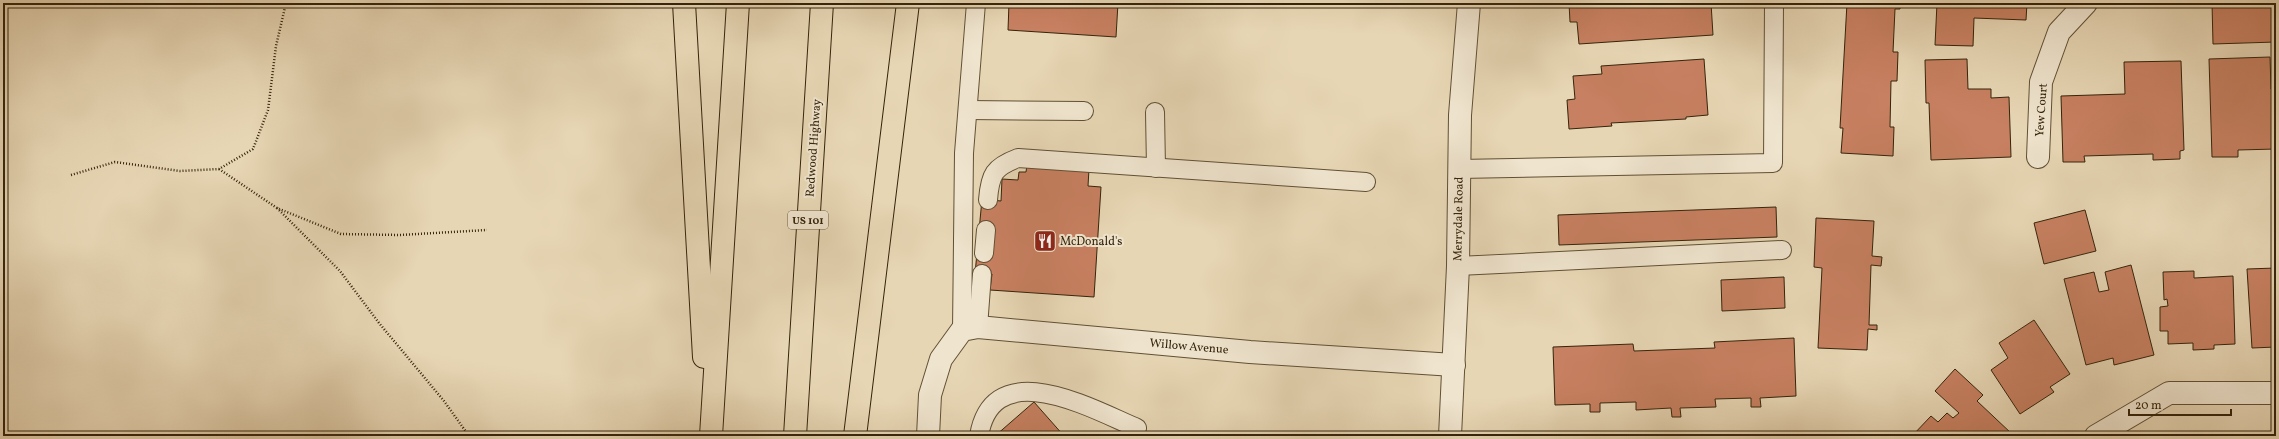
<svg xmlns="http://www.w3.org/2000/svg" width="2279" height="439" font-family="Vollkorn,serif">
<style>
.building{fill:#c78061;stroke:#34240b}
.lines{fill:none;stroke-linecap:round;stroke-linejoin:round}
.service-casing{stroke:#615035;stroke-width:20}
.minor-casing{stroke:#615035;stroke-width:24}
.motorway-casing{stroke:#34240b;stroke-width:24}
.path{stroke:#34240b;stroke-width:2.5;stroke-dasharray:1 2;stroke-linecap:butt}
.service{stroke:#efe4ce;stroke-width:18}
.minor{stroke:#efe4ce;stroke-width:22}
.motorway{stroke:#e7d6b4;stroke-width:22}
.labels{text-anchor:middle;stroke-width:4;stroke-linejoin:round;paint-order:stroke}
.shield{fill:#efe4ce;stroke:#6c5e46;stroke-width:1}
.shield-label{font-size:11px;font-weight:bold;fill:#34240b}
.street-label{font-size:12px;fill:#34240b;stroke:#efe4ce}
.poi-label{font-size:12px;fill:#34240b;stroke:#efe4ce;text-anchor:start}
</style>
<rect width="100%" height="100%" fill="#e7d6b4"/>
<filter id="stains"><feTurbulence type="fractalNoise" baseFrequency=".005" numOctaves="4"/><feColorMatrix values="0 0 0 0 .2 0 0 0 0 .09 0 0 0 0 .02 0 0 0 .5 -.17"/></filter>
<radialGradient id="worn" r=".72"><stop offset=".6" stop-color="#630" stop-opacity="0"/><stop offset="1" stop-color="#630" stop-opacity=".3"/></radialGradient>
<g class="building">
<polygon points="1009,3 1118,3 1116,37 1008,30"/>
<polygon points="1569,3 1711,3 1713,35 1579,44 1577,22 1570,22"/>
<polygon points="1847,3 1900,3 1900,9 1895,9 1893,52 1898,52 1897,81 1891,81 1890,127 1894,127 1893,156 1841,153 1843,128 1840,128"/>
<polygon points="1937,3 2027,3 2026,20 1974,18 1973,46 1935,45"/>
<polygon points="2212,3 2276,3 2276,42 2213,44"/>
<polygon points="2270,57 2271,89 2276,89 2276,149 2238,150 2238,157 2212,157 2209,59"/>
<polygon points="1704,59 1708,115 1686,117 1686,119 1611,123 1612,126 1569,129 1567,100 1575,99 1573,76 1602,74 1601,66"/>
<polygon points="1967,59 1968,89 1991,89 1991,98 2009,97 2011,157 1931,160 1929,103 1926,103 1925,60"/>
<polygon points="2181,61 2184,150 2180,151 2180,159 2153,160 2153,154 2084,156 2085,162 2063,162 2061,96 2125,94 2124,62"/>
<polygon points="1027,165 1089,169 1088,186 1101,187 1094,297 990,290 992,274 975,274 982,199 1001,201 1002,179 1018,180 1019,172 1026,172"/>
<polygon points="1776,207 1777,237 1559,245 1558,215"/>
<polygon points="2085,210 2096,251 2044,264 2034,223"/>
<polygon points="1816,218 1874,221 1872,256 1882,257 1881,266 1871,265 1869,325 1877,325 1877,330 1868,329 1867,350 1818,348 1822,268 1814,267"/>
<polygon points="2131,265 2154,355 2114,365 2113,358 2086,365 2064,279 2094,272 2099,292 2109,290 2105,272"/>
<polygon points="2276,268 2276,347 2252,348 2247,269"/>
<polygon points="2194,271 2194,278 2233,276 2235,344 2214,345 2214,349 2193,350 2193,343 2168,344 2168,331 2160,331 2160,307 2168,306 2167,299 2164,300 2163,272"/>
<polygon points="1784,277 1785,308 1722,311 1721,280"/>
<polygon points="2034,320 2070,374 2050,387 2054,392 2020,414 1991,370 2008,358 1999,343"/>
<polygon points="1794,338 1796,396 1760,398 1761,407 1751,407 1751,398 1715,399 1716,407 1680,408 1681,417 1672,417 1671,408 1636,410 1636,402 1600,403 1600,412 1590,412 1590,404 1555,405 1553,347 1633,344 1634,351 1715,348 1714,342"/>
<polygon points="1955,369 1983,395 1977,401 2012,434 2010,436 1912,436 1931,416 1938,422 1947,413 1953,418 1959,413 1935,391"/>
<polygon points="1034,402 1064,436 995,436"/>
</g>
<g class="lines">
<g class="service-casing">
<g id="service">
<polyline points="968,110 1084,111"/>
<polyline points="1155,112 1156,168"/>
<polyline points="1459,169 1773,163 1774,3"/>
<path d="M988,200C990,174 994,167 1018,158L1366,182"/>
<polyline points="984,253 986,230"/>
<polyline points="1458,266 1782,250"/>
<polyline points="978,327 982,274"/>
<polyline points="962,330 964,153 976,3"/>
<path d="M979,436C993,353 1092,409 1137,428"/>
</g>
</g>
<g class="minor-casing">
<g id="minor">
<polyline points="2038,157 2041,82 2059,32 2086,3"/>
<polyline points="928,436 930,395 941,359 962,330 978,327 1250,352 1454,365"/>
<polyline points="1450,436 1458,266 1460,115 1469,3"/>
<polyline points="2096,436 2169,393 2276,393"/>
</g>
</g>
<g class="motorway-casing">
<g id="motorway">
<polyline points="684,3 704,357"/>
<polyline points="711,436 738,3"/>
<polyline points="795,436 822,3"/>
<polyline points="855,436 908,3"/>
</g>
</g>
<g class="path">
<polyline points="219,169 277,208 341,234 400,235 487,230"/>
<polyline points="71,175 115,162 180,171 219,169 253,149 268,110 276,46 286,3"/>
<polyline points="277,208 340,271 379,323 444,401 469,436"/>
</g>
<use href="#service" class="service"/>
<use href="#minor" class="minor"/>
<use href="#motorway" class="motorway"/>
</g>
<defs>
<g id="restaurant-square" transform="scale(1.15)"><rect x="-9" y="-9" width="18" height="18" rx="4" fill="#8f2418" stroke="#efe4ce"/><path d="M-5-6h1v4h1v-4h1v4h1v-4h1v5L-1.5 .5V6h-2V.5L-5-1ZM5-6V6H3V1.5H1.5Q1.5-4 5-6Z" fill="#fff"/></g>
</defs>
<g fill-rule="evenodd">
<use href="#restaurant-square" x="1045" y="241"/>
</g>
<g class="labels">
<rect class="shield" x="788" y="211" width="40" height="18" rx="3"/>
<g class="shield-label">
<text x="808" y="224">US 101</text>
</g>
<g class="street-label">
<text transform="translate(2041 110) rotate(-86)" y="4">Yew Court</text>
<text transform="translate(813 148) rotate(-86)" y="4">Redwood Highway</text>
<text transform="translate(1458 219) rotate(-89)" y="4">Merrydale Road</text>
<text transform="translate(1189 346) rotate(5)" y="4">Willow Avenue</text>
</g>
<g class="poi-label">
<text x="1060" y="245">McDonald's</text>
</g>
</g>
<rect width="2279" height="439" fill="none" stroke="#e7d6b4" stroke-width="16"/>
<rect x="4" y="4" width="2271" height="431" fill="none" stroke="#34240b" stroke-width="2"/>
<rect x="8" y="8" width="2263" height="423" fill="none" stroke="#34240b"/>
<path d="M2129 409v6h102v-6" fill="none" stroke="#34240b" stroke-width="2"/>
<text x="2135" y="409" font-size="12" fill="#34240b" stroke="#efe4ce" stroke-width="3" paint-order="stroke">20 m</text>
<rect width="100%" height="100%" filter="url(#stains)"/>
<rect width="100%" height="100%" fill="url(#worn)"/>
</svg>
